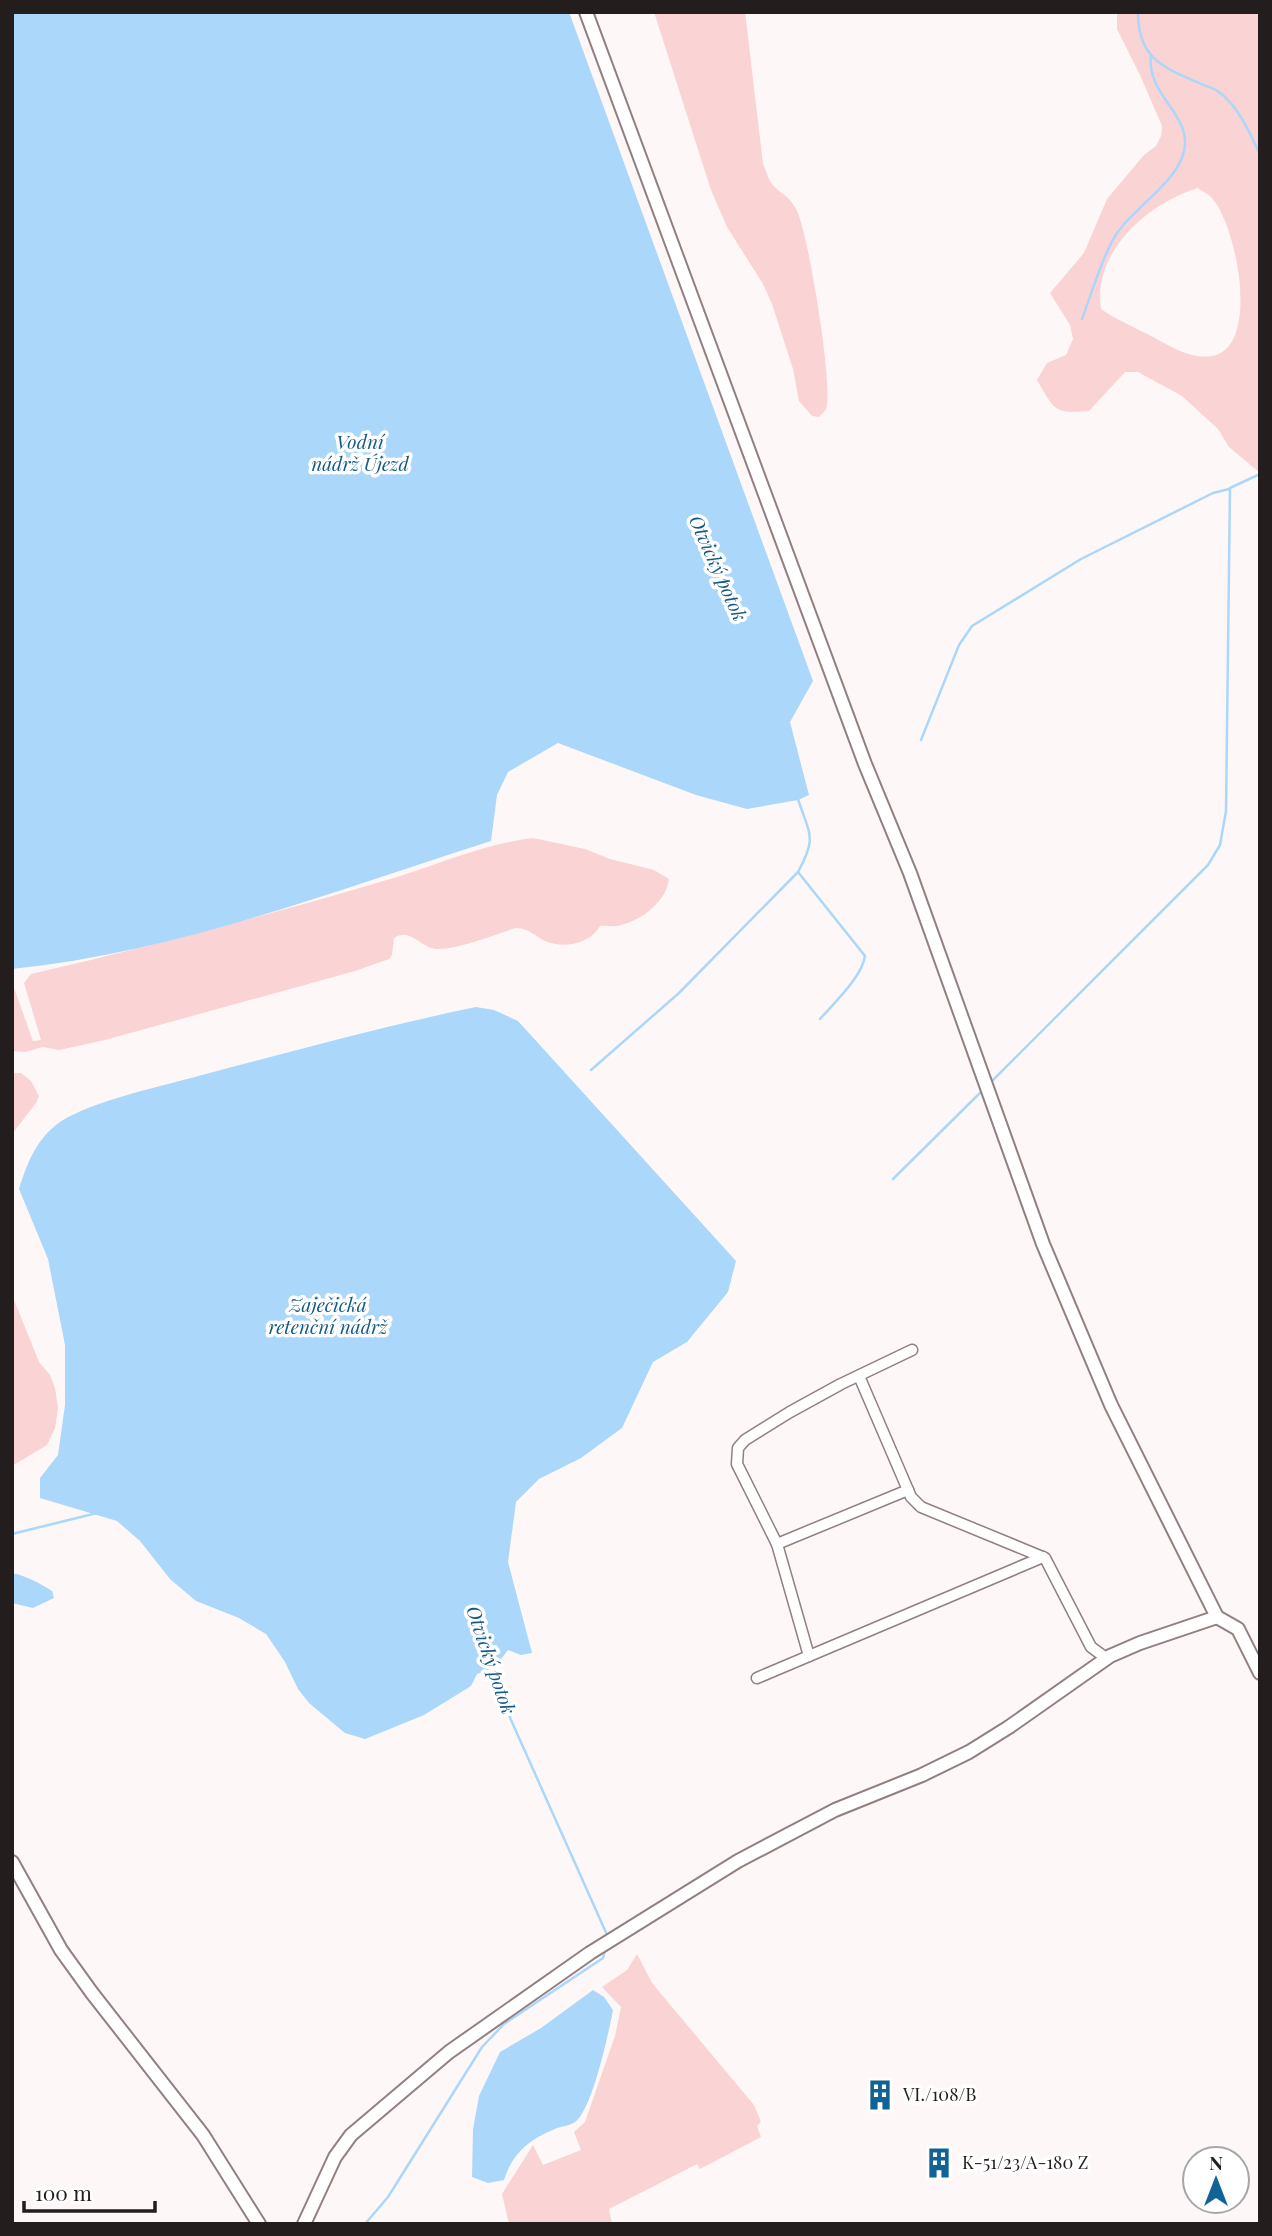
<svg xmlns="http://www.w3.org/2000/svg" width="1272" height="2236" font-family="'Playfair Display',serif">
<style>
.green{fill:#fad3d4;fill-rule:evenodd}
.water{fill:#abd7fa}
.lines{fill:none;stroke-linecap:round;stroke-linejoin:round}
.stream{stroke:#abd7fa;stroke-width:2.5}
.minor-casing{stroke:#918081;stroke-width:13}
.tertiary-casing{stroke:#918081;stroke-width:16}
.minor{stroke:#fff;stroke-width:10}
.tertiary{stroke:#fff;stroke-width:12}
.labels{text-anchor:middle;stroke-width:7;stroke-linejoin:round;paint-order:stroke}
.poi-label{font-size:18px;fill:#231d1d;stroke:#fff;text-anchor:start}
.water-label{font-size:19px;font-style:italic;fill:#145a86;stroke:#fff}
</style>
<rect width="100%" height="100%" fill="#fef7f7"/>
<g class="green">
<path d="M654,12H745L763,164C766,170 768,179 772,184C781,195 789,194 797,211C808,233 834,388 826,409C825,412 821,414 819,417L812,416L799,401L793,369L772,304L763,284L727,227L711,190Z"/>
<path d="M1117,12H1260V473L1229,447L1218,429L1182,396L1138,372H1125L1089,411C1053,414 1055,410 1037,380L1047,363L1066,355L1073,339L1070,325L1050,293L1084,253L1107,199L1144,155L1156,146L1161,136L1162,126L1140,75L1117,29ZM1198,188C1202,191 1208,194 1211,197C1236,222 1262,347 1212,356C1187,360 1165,342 1143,332C1128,324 1115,319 1101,309C1092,252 1148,203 1198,188Z"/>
<path d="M533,838L585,849L610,859L654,870L669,879C666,903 639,922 617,926C611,927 605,925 600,926C590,944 564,949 545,941C533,935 529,928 515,928C496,935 458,949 439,949C422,950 410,926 394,938L392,955L389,959L355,971L105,1040L59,1050L43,1047L25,1052L12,1051V982L33,1041L41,1040L24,983L31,974C148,947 265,916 380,882C431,868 481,844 533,838Z"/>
<polygon points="12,1073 21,1073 31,1081 39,1096 36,1103 12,1134"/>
<polygon points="12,1295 39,1362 50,1375 55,1388 58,1408 55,1428 47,1445 12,1466"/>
<polygon points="637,1954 652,1983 754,2105 761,2122 757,2126 761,2137 700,2169 697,2164 609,2209 612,2224 509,2224 502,2194 533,2145 543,2165 581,2150 574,2132 585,2122 615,2036 621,2007 602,1987 627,1970"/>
</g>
<g class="water">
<path d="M12,12H569L813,681L790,722L809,795L798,800L747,809L696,795L558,743L508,772L497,795L491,841C334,891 177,952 12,969Z"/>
<path d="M476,1007L494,1010L518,1021L736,1261L728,1292L687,1342L653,1362L622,1428L581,1458L539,1479L516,1502L508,1562L532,1653L521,1655L508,1650L495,1667L477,1674L471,1686L424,1715L365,1739L345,1733L309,1703L298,1689L285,1662L266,1634L239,1618L196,1601L170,1579L140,1541L117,1521L40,1498V1478L58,1455L65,1405V1345L48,1259L19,1189C27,1164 35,1142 56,1125C82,1104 157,1087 191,1078C286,1053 380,1027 476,1007Z"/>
<path d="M12,1573C27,1576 39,1583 52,1591L54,1598L33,1608L12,1603Z"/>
<path d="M593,1990L604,1997L613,2010C609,2031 592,2111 575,2122C570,2126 561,2126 555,2129C529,2139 512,2154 504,2180L488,2183L472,2177L473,2129L479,2096L500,2052L541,2028Z"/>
</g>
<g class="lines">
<g class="stream">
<path d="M1138,12C1138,58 1162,67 1199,83C1205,86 1214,88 1219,92C1239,107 1250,133 1260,155"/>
<path d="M1082,319C1091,295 1102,258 1114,238C1130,210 1172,187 1183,155C1196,116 1146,97 1151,56"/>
<polyline points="921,740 959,645 972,626 1081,559 1213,493 1229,489"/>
<path d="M798,872L865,956C862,977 834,1003 820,1019"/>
<path d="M591,1070L679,993L798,872C817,837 810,836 798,799"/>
<polyline points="990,1083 1208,865 1220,845 1226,811 1230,488 1260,474"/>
<polyline points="893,1179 983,1090"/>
<polyline points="12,1534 97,1513"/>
<polyline points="494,1666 507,1711 608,1937"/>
<polyline points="365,2224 388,2197 482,2047 504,2024 603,1958 605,1950"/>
</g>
<g class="minor-casing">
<g id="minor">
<polyline points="859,1376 911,1497 921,1507 1045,1558 1091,1647 1106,1658"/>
<polyline points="777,1544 908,1490"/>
<polyline points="809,1656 777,1544 737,1464 738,1448 745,1440 790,1412 841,1384 912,1350"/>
<polyline points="757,1678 1043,1557"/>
</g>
</g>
<g class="tertiary-casing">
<g id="tertiary">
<polyline points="586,12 865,764 910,873 1043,1244 1111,1405 1217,1617 1238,1629 1260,1673"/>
<polyline points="12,1862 61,1950 92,1993 203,2135 259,2224"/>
<polyline points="304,2224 335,2157 351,2135 449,2052 590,1953 738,1861 835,1810 922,1775 969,1752 1009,1727 1110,1656 1140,1643 1217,1617"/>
</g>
</g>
<use href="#minor" class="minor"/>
<use href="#tertiary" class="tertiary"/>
</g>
<defs>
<g id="building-bare" transform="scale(2.415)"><path d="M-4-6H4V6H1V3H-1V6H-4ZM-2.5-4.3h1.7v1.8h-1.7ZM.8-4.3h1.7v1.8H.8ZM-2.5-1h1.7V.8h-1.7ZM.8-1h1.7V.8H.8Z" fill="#116395" stroke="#fff" stroke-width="2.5" paint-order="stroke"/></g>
</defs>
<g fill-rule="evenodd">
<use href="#building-bare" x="880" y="2095"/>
<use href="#building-bare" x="939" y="2163"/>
</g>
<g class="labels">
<g class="poi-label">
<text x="903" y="2101">VI./108/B</text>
<text x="962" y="2169">K-51/23/A-180 Z</text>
</g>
<g class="water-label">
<text x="360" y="449">Vodní<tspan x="360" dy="22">nádrž Újezd</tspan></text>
<text transform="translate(718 568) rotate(66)" y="7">Otvický potok</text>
<text x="328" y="1312">Zaječická<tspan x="328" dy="22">retenční nádrž</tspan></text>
<text transform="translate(491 1660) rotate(71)" y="7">Otvický potok</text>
</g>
</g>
<rect width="1272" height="2236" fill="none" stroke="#231d1d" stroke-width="28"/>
<g transform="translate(1216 2180)"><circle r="33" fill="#ffffff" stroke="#a7a5a5" stroke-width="2"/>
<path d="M0-5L12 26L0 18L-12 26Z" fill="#116395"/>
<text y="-10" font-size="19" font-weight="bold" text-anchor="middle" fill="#231d1d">N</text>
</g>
<path d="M24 2201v10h131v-10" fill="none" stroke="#231d1d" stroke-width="3.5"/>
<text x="35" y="2201" font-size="21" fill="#231d1d" stroke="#ffffff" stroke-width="5" paint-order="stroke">100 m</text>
</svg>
